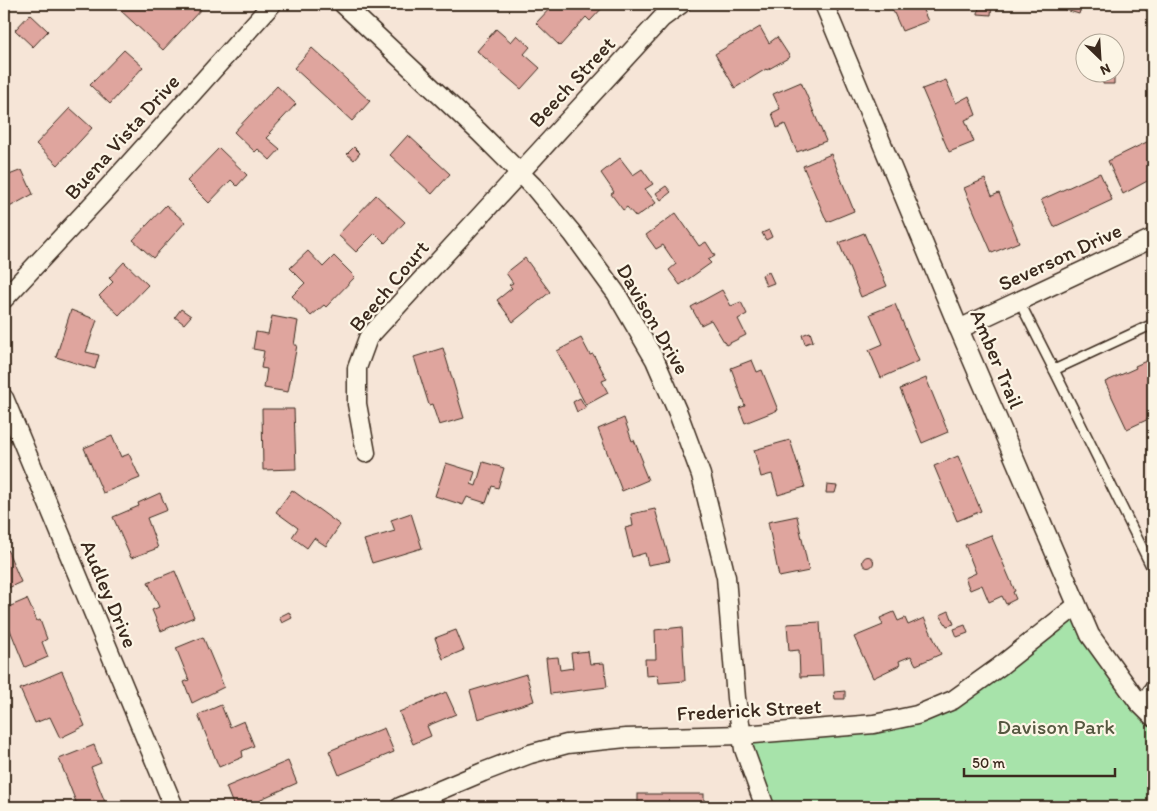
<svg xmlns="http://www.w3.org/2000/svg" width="1157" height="811" font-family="Itim,sans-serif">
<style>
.green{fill:#a7e3aa;stroke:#718664}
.building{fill:#dfa59e;stroke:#3b2a1e}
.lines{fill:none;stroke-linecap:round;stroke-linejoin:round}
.service-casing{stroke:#3b2a1e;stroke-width:12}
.minor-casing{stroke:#3b2a1e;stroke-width:21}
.service{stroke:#fcf5e5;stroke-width:9}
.minor{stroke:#fcf5e5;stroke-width:18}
.labels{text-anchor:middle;stroke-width:4.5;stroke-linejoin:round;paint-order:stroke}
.street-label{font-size:21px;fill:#3b2a1e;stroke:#fcf5e5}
.park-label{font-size:21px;fill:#565841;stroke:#fcf5e5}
</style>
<rect width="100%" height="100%" fill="#f6e5d7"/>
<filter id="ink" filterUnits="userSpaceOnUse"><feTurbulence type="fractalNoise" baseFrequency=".02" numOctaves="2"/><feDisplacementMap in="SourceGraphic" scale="10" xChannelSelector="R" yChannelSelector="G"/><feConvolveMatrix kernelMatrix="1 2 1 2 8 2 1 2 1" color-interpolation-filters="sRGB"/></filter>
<g filter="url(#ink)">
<polygon class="green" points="1076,606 1153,717 1153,807 765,807 742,735 917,715"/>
<g class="building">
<polygon points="124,4 201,4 204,6 163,50 119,9"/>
<polygon points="554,4 606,4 590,21 586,17 560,46 536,23"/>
<polygon points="890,4 920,4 928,21 902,31"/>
<polygon points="979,4 992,4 991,15 978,14"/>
<polygon points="1065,4 1082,4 1079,14 1063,9"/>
<polygon points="1144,4 1153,4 1153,10 1146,11"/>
<polygon points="30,14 48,31 33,47 15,30"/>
<polygon points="760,27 769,43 777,37 790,57 767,70 766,69 735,88 715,54"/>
<polygon points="496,29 511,42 517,35 530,47 524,54 540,68 521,89 477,51"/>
<polygon points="312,48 370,101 352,121 294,68"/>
<polygon points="124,50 143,67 110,104 90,85"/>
<polygon points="1114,72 1114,84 1103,84 1102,73"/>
<polygon points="946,80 956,103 969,96 976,115 965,120 974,142 949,152 922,89"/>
<polygon points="801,82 826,141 797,152 785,124 777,128 772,113 780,109 773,94"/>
<polygon points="277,86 296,104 269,133 271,134 267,138 280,149 270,160 258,149 255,152 234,132"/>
<polygon points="70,108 92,128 58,165 36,144"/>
<polygon points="408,135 450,174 432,194 390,155"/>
<polygon points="1153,139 1153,178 1123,194 1108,161"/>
<polygon points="354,147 360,153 354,160 347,154"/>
<polygon points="219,148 247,175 237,186 231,180 209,203 187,181"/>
<polygon points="831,154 854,211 827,222 803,166"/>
<polygon points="620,158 633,175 642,169 653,184 645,189 656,203 636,217 627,207 623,210 611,194 614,192 601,173"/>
<polygon points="22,170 33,194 4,210 4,177"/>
<polygon points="1100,173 1112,200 1054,227 1041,200"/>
<polygon points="985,179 992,196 999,193 1019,242 992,253 964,188"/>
<polygon points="666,186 671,192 661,200 656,193"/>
<polygon points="376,195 405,222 385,243 375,233 356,252 338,235"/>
<polygon points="166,205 185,222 153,258 133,240"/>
<polygon points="676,213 699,246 706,242 715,256 708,260 711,263 680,285 669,270 676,264 663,245 656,249 646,235"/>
<polygon points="769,230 772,237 766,240 762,233"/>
<polygon points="864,233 887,286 861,297 839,243"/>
<polygon points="308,251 323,267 334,256 355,277 326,307 324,305 311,316 292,296 305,283 290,268"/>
<polygon points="525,258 550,292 513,322 497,300 512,288 509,285 513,283 506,273"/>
<polygon points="124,262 148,285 119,315 99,296 113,282 109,278"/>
<polygon points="769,272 774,283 766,286 762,275"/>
<polygon points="722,290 731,306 741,302 747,314 738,319 746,335 726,345 711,320 701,325 691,307"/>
<polygon points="895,304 919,361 881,378 869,350 883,344 870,314"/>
<polygon points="181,309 191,316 184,324 175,317"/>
<polygon points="71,310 97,320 86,352 99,355 95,369 56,357"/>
<polygon points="272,316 298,321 294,345 297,345 288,392 264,388 267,369 261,368 264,351 253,349 256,332 268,334"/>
<polygon points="810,332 813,341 805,344 802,335"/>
<polygon points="581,338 590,355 593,354 607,379 602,381 608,393 586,405 557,351"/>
<polygon points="443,348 464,418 439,425 432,404 429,405 414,357"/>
<polygon points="1153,358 1153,417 1127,429 1105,382 1136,368 1135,366"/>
<polygon points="752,360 757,372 762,370 778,410 745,423 739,408 745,406 731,368"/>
<polygon points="926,378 948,432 922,443 900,389"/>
<polygon points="580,398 586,408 577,412 573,402"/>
<polygon points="262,409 294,409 296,469 263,470"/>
<polygon points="624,418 632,441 634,440 643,462 641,463 648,480 622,491 598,429"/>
<polygon points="112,436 121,457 129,454 140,478 103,493 84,448"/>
<polygon points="790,440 805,487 778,495 772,474 761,477 754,450"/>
<polygon points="958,456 981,511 957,521 934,466"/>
<polygon points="483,462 504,468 498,488 492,486 486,503 467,497 463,505 435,496 446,463 475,472 471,484 476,486"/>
<polygon points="827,485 837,486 835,493 826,493"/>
<polygon points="292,490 340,525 326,546 314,538 307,548 292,537 298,528 276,512"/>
<polygon points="160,493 167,510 147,518 158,548 131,558 113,517 139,506 138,503"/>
<polygon points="655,509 670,561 648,565 645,553 632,557 625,528 633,526 631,514"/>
<polygon points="411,513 422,548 372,563 364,540 395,531 391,520"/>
<polygon points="797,516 809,571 779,577 768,522"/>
<polygon points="991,535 1015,591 1013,592 1016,599 1006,604 1002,596 989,602 982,585 970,590 965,578 976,573 965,545"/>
<polygon points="4,542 21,582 4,590"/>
<circle cx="868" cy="562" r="5.5"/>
<polygon points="175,571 194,617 161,631 152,610 159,607 148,582"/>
<polygon points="27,599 37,621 40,620 47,639 42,642 48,657 25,667 4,615 4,609"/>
<polygon points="949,611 954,624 947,626 940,615"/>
<polygon points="289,612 292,618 282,623 279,617"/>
<polygon points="894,612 898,621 905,618 908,625 924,618 941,654 916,665 911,656 899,661 900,665 873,678 854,637 883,625 880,618"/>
<polygon points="820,622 823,676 800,677 799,650 789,651 787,624"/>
<polygon points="965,625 968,633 957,637 954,629"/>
<polygon points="682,627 685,681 659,683 658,675 646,676 645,659 656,659 655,630"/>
<polygon points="456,630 464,650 443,659 435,638"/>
<polygon points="203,637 224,687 192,703 184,682 189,680 176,648"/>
<polygon points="588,651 590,664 604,663 607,687 550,694 546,658 558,657 560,670 573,668 571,653"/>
<polygon points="62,671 85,726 60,738 50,717 35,723 20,689"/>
<polygon points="526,674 534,701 478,719 470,691"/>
<polygon points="845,691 845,699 835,699 834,692"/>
<polygon points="446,692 456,714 427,726 431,736 413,744 399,712"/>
<polygon points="221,705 230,727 244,721 254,746 242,751 243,757 219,767 198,715"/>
<polygon points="384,728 394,752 339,775 329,751"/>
<polygon points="94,745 101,763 91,767 107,807 78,807 59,759"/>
<polygon points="288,761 297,783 261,799 264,807 234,807 226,787"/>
<rect x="638" y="794" width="66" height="13"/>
</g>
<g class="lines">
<g class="service-casing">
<g id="service">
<polyline points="1019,301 1054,370 1153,324"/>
<polyline points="1054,370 1153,570"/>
<polyline points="1139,703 1153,683"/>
</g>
</g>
<g class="minor-casing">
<g id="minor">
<polyline points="343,4 479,132 534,187 573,234 616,293 655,360 678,413 701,475 726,577 736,698 744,749 765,807"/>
<polyline points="824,4 959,329 1090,635 1139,703 1153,717"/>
<polyline points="4,299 103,193 272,4"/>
<polyline points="959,329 1153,238"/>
<polyline points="4,398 174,807"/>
<polyline points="366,453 357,404 357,368 368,338 662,18 681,4"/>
<polyline points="400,807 483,772 530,754 567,744 626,738 742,735 874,724 917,715 953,700 999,667 1076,606"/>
</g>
</g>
<use href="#service" class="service"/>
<use href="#minor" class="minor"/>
</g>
</g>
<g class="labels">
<g class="street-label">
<text transform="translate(572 82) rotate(-47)" y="7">Beech Street</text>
<text transform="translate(122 137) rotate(-48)" y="7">Buena Vista Drive</text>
<text transform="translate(1060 257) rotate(-25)" y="7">Severson Drive</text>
<text transform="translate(389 286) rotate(-50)" y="7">Beech Court</text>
<text transform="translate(653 319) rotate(60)" y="7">Davison Drive</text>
<text transform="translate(997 359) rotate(67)" y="7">Amber Trail</text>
<text transform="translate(109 594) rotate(67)" y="7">Audley Drive</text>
<text transform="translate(749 710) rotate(-3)" y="7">Frederick Street</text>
</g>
<g class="park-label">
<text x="1056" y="734">Davison Park</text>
</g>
</g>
<rect width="1157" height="811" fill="none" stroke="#fcf5e5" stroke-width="20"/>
<rect x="10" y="10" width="1137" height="791" fill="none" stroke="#3b2a1e" stroke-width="2" filter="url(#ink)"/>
<g transform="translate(1100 58) rotate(155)"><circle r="24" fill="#fcf5e5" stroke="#afa495"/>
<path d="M0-4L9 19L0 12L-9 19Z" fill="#3b2a1e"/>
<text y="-8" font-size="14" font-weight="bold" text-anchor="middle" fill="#3b2a1e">N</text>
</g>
<path d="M964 768v8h151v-8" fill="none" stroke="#3b2a1e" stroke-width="2.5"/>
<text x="972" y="768" font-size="15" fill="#3b2a1e" stroke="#fcf5e5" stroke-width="4" paint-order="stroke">50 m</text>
</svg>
